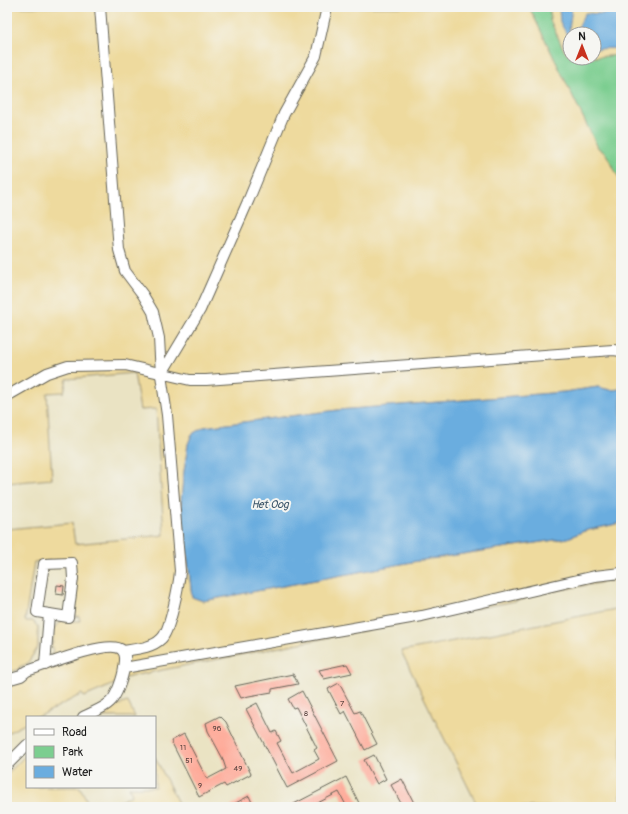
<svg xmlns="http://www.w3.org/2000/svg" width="628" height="814" font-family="Pangolin,sans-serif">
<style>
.green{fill:#7cce90;stroke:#4c7556}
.sand{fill:#eeda9e;stroke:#857b5d}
.water{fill:#6baddf;stroke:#44647e}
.building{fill:#fea997}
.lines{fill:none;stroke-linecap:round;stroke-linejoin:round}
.minor-casing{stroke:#646256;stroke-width:12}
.minor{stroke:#fff;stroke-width:10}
.labels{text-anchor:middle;stroke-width:4;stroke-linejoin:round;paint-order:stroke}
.number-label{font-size:8px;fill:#543f3b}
.water-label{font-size:11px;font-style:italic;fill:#3c566a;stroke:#f6f6f2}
</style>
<rect width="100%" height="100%" fill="#f6f6f2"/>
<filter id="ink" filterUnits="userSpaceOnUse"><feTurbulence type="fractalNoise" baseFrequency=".025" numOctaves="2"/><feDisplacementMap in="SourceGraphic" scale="8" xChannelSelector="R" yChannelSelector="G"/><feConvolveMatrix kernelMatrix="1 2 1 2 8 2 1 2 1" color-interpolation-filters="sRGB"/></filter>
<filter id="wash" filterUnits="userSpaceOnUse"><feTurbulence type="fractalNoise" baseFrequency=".012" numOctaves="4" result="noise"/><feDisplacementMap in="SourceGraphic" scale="16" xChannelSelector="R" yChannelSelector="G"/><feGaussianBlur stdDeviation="0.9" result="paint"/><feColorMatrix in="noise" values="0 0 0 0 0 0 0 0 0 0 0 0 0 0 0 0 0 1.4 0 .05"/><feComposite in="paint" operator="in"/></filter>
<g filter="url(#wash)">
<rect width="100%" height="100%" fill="#eae3c3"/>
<polygon class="green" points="529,7 550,7 550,20 565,52 570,55 570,58 594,58 594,57 621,55 621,182 606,154 598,148"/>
<g class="sand">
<polygon points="7,7 529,7 598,148 606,154 621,182 621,389 610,390 598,387 564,392 338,410 204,427 192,434 188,444 183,478 181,501 192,597 203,601 423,560 568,538 584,531 621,523 621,579 526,596 525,599 137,675 118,680 117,683 84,697 82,694 38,717 27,717 27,723 7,733 7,686 21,681 53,658 51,654 53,653 51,643 53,643 53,629 62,621 80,621 79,616 75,617 77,598 74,559 34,562 25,621 33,621 38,627 38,647 27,664 19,667 20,669 7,673 7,529 72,523 75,544 164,535 156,409 140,410 134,373 67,379 64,392 47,393 52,479 7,483"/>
<polygon points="550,7 621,7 621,55 594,57 594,34 570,34 570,55 565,52 550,20"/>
<polygon points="621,608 621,807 478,807 401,651 485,635"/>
<polygon points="128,702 135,717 95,717 121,704"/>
<polygon points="27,754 27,787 80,787 90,807 7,807 7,774"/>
<polygon points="155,757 180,807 109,807 132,795 129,787 155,787"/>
</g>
<g class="water">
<polygon points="559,7 572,7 569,30 576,32 585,13 604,14 608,7 621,7 621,48 594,49 594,34 570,34 570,40 560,22"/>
<polygon points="598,387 610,390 621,389 621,523 584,531 568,538 423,560 203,601 192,597 181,501 183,478 188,444 192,434 204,427 338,410 564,392"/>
</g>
<g id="blocks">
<g class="building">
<polygon points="57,585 64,586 63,595 56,594"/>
<polygon points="347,664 352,673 324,679 319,670"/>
<polygon points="293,674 298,684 272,689 272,692 249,696 241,698 235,686"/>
<polygon points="339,683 355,713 360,711 377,744 365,750 345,711 341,714 328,689"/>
<polygon points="302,691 338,761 287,788 246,709 257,703 272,733 276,731 281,741 277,743 293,773 319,759 314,750 317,748 296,707 293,708 288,699"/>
<polygon points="220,716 226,722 251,774 226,787 224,784 199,797 171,741 184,734 207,779 226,769 222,757 208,731 206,723"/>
<polygon points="374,755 386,779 377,784 364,760"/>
<polygon points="346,777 361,807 347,807 339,792 310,807 288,807"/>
<polygon points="402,779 416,807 403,807 391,785"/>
<polygon points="249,796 254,807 228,807"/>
</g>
</g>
</g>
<g filter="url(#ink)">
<use href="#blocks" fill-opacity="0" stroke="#646256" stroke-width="1"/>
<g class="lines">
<g class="minor-casing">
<g id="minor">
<path d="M100,7L119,250L125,271L143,295L153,312L159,338L161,375L167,415L180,571C179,584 170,632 161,639C152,648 136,649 123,651"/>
<polyline points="161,375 200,310 249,199 284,114 316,56 327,7"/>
<polyline points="7,396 47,373 68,366 125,365 190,380 206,380 613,350 621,351"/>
<polygon points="72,563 73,578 68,617 37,612 44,564"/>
<polyline points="45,665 49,614"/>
<path d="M7,680L21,676L27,671C43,666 110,638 122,650C127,655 125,662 124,668"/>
<path d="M83,717C92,712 103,709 110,702C117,696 123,676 124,668L422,616L595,576L621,573"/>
<polyline points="7,765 27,745"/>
</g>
</g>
<use href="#minor" class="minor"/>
</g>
</g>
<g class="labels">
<g class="number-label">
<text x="342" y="706">7</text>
<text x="306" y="716">8</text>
<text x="217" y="731">96</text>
<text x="183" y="750">11</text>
<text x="189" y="763">51</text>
<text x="238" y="771">49</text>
<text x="200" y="788">9</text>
</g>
<g class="water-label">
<text x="270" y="508">Het Oog</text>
</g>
</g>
<rect width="628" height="814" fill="none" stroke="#f6f6f2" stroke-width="24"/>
<rect x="26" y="716" width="130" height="72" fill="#f6f6f2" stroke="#9f9f9c"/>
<rect x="34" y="729" width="20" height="6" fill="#ffffff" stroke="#9f9f9c"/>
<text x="62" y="736" font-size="12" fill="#1c1c1c">Road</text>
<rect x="34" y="746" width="20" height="12" fill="#7cce90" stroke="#9f9f9c"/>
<text x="62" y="756" font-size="12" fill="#1c1c1c">Park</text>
<rect x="34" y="766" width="20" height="12" fill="#6baddf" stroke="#9f9f9c"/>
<text x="62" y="776" font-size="12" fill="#1c1c1c">Water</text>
<g transform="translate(582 46)"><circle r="19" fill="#f6f6f2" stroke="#9f9f9c"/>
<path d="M0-3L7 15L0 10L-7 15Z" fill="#c8321e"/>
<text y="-6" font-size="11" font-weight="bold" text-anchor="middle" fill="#1c1c1c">N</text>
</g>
</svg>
